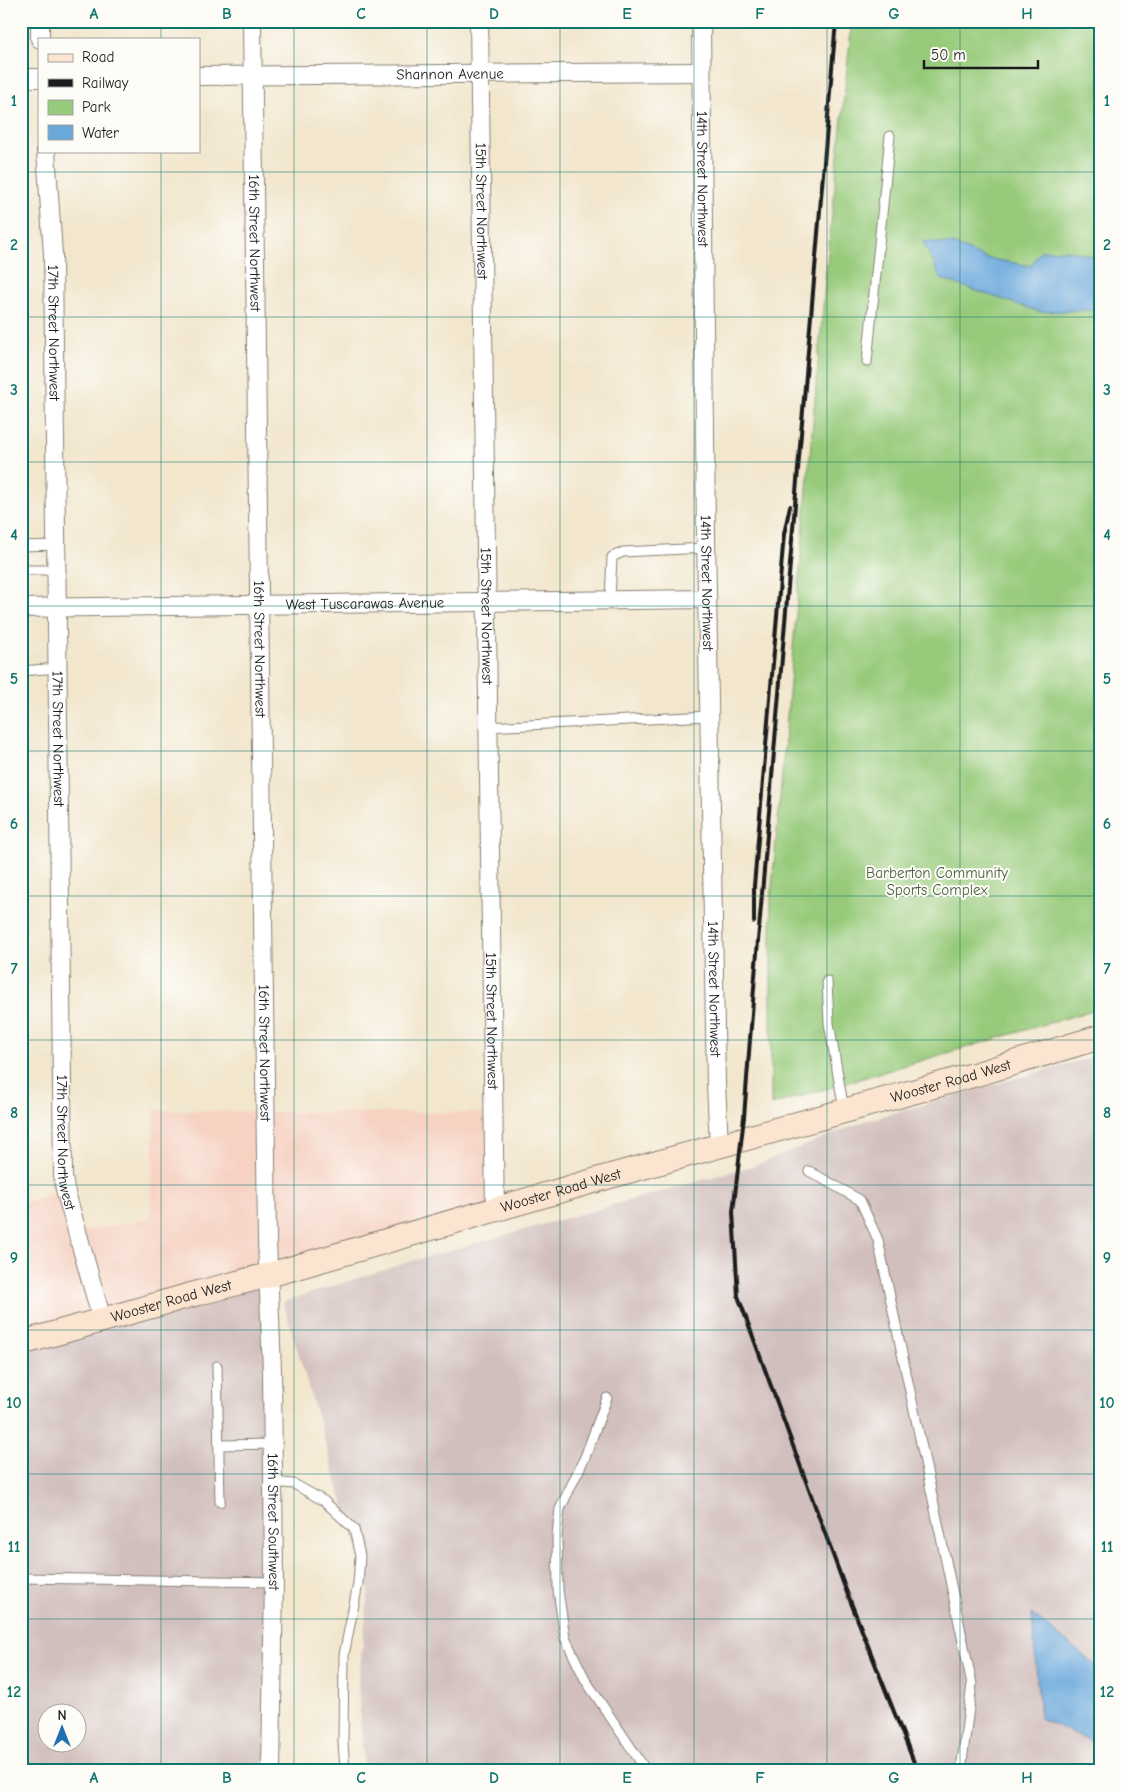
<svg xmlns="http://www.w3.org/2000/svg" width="1121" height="1791" font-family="'Comic Neue',sans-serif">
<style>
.built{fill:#f6d2c3}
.industrial{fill:#d1bfbd;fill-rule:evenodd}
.green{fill:#97ca7a;stroke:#5a734b}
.water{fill:#6aa8dc;stroke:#43627c}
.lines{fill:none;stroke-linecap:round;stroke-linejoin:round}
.lane-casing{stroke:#878174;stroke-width:11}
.street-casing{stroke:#878174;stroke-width:20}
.secondary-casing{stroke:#878174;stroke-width:26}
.lane{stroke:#fff;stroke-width:9}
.street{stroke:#fff;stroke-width:18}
.secondary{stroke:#fce5d0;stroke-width:24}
.rail{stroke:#1c1c1c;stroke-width:4}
.grid{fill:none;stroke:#0f766e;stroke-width:1;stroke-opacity:0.55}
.labels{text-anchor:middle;stroke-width:4;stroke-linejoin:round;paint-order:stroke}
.street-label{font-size:15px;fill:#1c1c1c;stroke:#fdfcf7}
.park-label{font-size:15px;fill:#4d6242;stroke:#fdfcf7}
.neatline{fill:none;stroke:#0f766e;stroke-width:2}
.grid-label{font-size:16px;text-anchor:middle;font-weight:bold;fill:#0f766e}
</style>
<rect width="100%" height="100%" fill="#fdfcf7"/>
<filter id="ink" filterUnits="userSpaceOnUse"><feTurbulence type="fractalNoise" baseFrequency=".02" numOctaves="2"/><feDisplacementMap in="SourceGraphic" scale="10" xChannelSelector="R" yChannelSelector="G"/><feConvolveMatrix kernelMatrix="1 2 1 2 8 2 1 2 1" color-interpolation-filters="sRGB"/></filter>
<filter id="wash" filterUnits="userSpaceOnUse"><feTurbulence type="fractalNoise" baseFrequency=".0096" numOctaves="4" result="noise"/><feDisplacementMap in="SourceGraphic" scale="20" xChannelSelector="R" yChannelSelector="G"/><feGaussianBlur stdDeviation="1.12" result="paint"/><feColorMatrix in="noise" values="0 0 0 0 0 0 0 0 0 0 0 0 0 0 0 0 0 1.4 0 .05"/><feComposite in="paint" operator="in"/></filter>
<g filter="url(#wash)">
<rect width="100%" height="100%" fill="#f2e6cd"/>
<g class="built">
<polygon points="154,1110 266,1112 493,1113 495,1210 102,1320 77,1233 151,1218"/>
<polygon points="59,1191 95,1315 21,1336 21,1204"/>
</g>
<g class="industrial">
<polygon points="1100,1055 1100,1770 364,1770 358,1685 369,1589 283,1302 409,1262 756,1165 865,1121"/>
<path d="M269,1275L271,1770H21V1342ZM48,1714H78V1744H48Z"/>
</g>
<polygon class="green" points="852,21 1100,21 1100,1008 771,1105 771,899 826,273"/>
<g class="water">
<polygon points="923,241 952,244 986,258 1031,266 1040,251 1068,250 1100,258 1100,306 1092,310 1040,312 941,279"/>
<polygon points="1032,1614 1100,1669 1100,1745 1040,1718"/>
</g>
</g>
<g filter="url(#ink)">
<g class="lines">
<g class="lane-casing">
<g id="lane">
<polyline points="867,362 890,136"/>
<polyline points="21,546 56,545"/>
<polyline points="21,570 57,570"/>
<polyline points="610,600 612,557 623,552 706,548"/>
<polyline points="21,671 58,668"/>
<polyline points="487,727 710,716"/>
<polyline points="827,981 829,1023 844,1110"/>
<polyline points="809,1171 860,1200 878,1240 972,1684 961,1770"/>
<polyline points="217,1366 220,1502"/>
<polyline points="607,1398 585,1457 560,1509 557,1535 558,1590 565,1638 586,1681 642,1764 644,1770"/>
<polyline points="219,1445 272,1444"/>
<polyline points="272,1482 294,1484 324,1501 354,1529 360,1556 358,1584 344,1655 343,1742 345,1770"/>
<polyline points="21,1578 274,1582"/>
</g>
</g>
<g class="street-casing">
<g id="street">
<polyline points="40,21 40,39"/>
<path id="s1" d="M252,21L267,1240L272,1371L274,1579L271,1770"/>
<path id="s2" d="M479,21C485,418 488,814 495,1210"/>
<path id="s3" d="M701,21L706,536L716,1084L719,1145"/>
<path id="s4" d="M199,76L701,72"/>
<polyline points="21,78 39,78"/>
<path id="s5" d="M46,151L53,254L63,1177L65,1189L102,1320"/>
<path id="s6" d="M21,608L707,599"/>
</g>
</g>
<g class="secondary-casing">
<g id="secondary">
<path id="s7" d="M21,1343L198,1293L269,1275L607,1177L977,1074L1100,1037"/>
</g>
</g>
<use href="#lane" class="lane"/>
<use href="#street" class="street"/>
<use href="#secondary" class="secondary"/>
<g class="rail">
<polyline points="836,21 754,988 744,1117 733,1212 738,1296 844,1585 917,1770"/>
<polyline points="754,922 754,886 784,534 790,506"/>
</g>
</g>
</g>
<path class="grid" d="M161,21V39M294,21V1770M427,21V1770M560,21V1770M694,21V1770M827,21V1770M960,21V1770M161,151V1770M21,172H1100M21,317H1100M21,462H1100M21,606H1100M21,751H1100M21,896H1100M21,1040H1100M21,1185H1100M21,1330H1100M21,1474H1100M21,1619H1100"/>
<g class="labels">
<g class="street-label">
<text dy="5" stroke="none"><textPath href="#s4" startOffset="251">Shannon Avenue</textPath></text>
<text dy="5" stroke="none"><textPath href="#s3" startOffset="158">14th Street Northwest</textPath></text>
<text dy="5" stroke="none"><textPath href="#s2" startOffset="190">15th Street Northwest</textPath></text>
<text dy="5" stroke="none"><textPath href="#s1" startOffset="222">16th Street Northwest</textPath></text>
<text dy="5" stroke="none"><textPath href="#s5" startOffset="182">17th Street Northwest</textPath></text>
<text dy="5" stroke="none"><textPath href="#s3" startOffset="562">14th Street Northwest</textPath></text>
<text dy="5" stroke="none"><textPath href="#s6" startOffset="344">West Tuscarawas Avenue</textPath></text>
<text dy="5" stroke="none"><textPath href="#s2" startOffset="595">15th Street Northwest</textPath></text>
<text dy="5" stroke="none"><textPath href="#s1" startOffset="628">16th Street Northwest</textPath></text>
<text dy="5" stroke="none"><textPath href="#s5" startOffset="588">17th Street Northwest</textPath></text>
<text dy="5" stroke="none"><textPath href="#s3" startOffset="968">14th Street Northwest</textPath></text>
<text dy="5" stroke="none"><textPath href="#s2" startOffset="1000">15th Street Northwest</textPath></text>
<text dy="5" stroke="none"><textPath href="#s1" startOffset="1032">16th Street Northwest</textPath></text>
<text dy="5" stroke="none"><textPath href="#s7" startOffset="966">Wooster Road West</textPath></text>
<text dy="5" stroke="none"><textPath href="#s5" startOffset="992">17th Street Northwest</textPath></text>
<text dy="5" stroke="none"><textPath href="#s7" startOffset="561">Wooster Road West</textPath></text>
<text dy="5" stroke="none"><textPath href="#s7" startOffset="156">Wooster Road West</textPath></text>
<text dy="5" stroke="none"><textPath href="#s1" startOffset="1501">16th Street Southwest</textPath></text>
</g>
<g class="park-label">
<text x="937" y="878">Barberton Community<tspan x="937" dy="17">Sports Complex</tspan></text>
</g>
</g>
<rect width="1121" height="1791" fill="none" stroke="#fdfcf7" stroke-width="55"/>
<rect x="38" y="38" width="162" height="115" fill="#fdfcf7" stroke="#a3a29f"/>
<rect x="48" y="54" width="25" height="8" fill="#fce5d0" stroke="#a3a29f"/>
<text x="82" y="62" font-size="15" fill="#1c1c1c">Road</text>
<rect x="48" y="79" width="25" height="8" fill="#1c1c1c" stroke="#a3a29f"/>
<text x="82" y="88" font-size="15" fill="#1c1c1c">Railway</text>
<rect x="48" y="100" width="25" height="15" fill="#97ca7a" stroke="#a3a29f"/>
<text x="82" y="112" font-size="15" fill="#1c1c1c">Park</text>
<rect x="48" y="125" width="25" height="15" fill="#6aa8dc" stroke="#a3a29f"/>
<text x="82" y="138" font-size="15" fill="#1c1c1c">Water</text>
<g transform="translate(62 1728)"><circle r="24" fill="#fdfcf7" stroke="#a3a29f"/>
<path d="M0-4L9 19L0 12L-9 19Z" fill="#1f6fb2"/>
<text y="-8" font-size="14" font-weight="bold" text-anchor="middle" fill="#1c1c1c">N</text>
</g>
<path d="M924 60v8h114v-8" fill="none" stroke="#1c1c1c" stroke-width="2.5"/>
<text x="931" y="60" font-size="15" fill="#1c1c1c" stroke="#fdfcf7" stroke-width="4" paint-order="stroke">50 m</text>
<rect x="28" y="28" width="1066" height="1736" class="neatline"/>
<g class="grid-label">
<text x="94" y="19">A</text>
<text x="227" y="19">B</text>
<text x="361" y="19">C</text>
<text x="494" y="19">D</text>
<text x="627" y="19">E</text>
<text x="760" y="19">F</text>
<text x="894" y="19">G</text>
<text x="1027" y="19">H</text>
<text x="14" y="106">1</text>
<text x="1107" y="106">1</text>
<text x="14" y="250">2</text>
<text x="1107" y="250">2</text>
<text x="14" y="395">3</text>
<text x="1107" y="395">3</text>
<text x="14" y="540">4</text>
<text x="1107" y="540">4</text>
<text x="14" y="684">5</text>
<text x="1107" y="684">5</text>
<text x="14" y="829">6</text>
<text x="1107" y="829">6</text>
<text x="14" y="974">7</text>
<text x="1107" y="974">7</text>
<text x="14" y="1118">8</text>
<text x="1107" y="1118">8</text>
<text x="14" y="1263">9</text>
<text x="1107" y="1263">9</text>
<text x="14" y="1408">10</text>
<text x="1107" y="1408">10</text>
<text x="14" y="1552">11</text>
<text x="1107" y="1552">11</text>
<text x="14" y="1697">12</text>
<text x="1107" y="1697">12</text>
<text x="94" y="1783">A</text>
<text x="227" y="1783">B</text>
<text x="361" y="1783">C</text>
<text x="494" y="1783">D</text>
<text x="627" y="1783">E</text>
<text x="760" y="1783">F</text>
<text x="894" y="1783">G</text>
<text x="1027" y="1783">H</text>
</g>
</svg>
